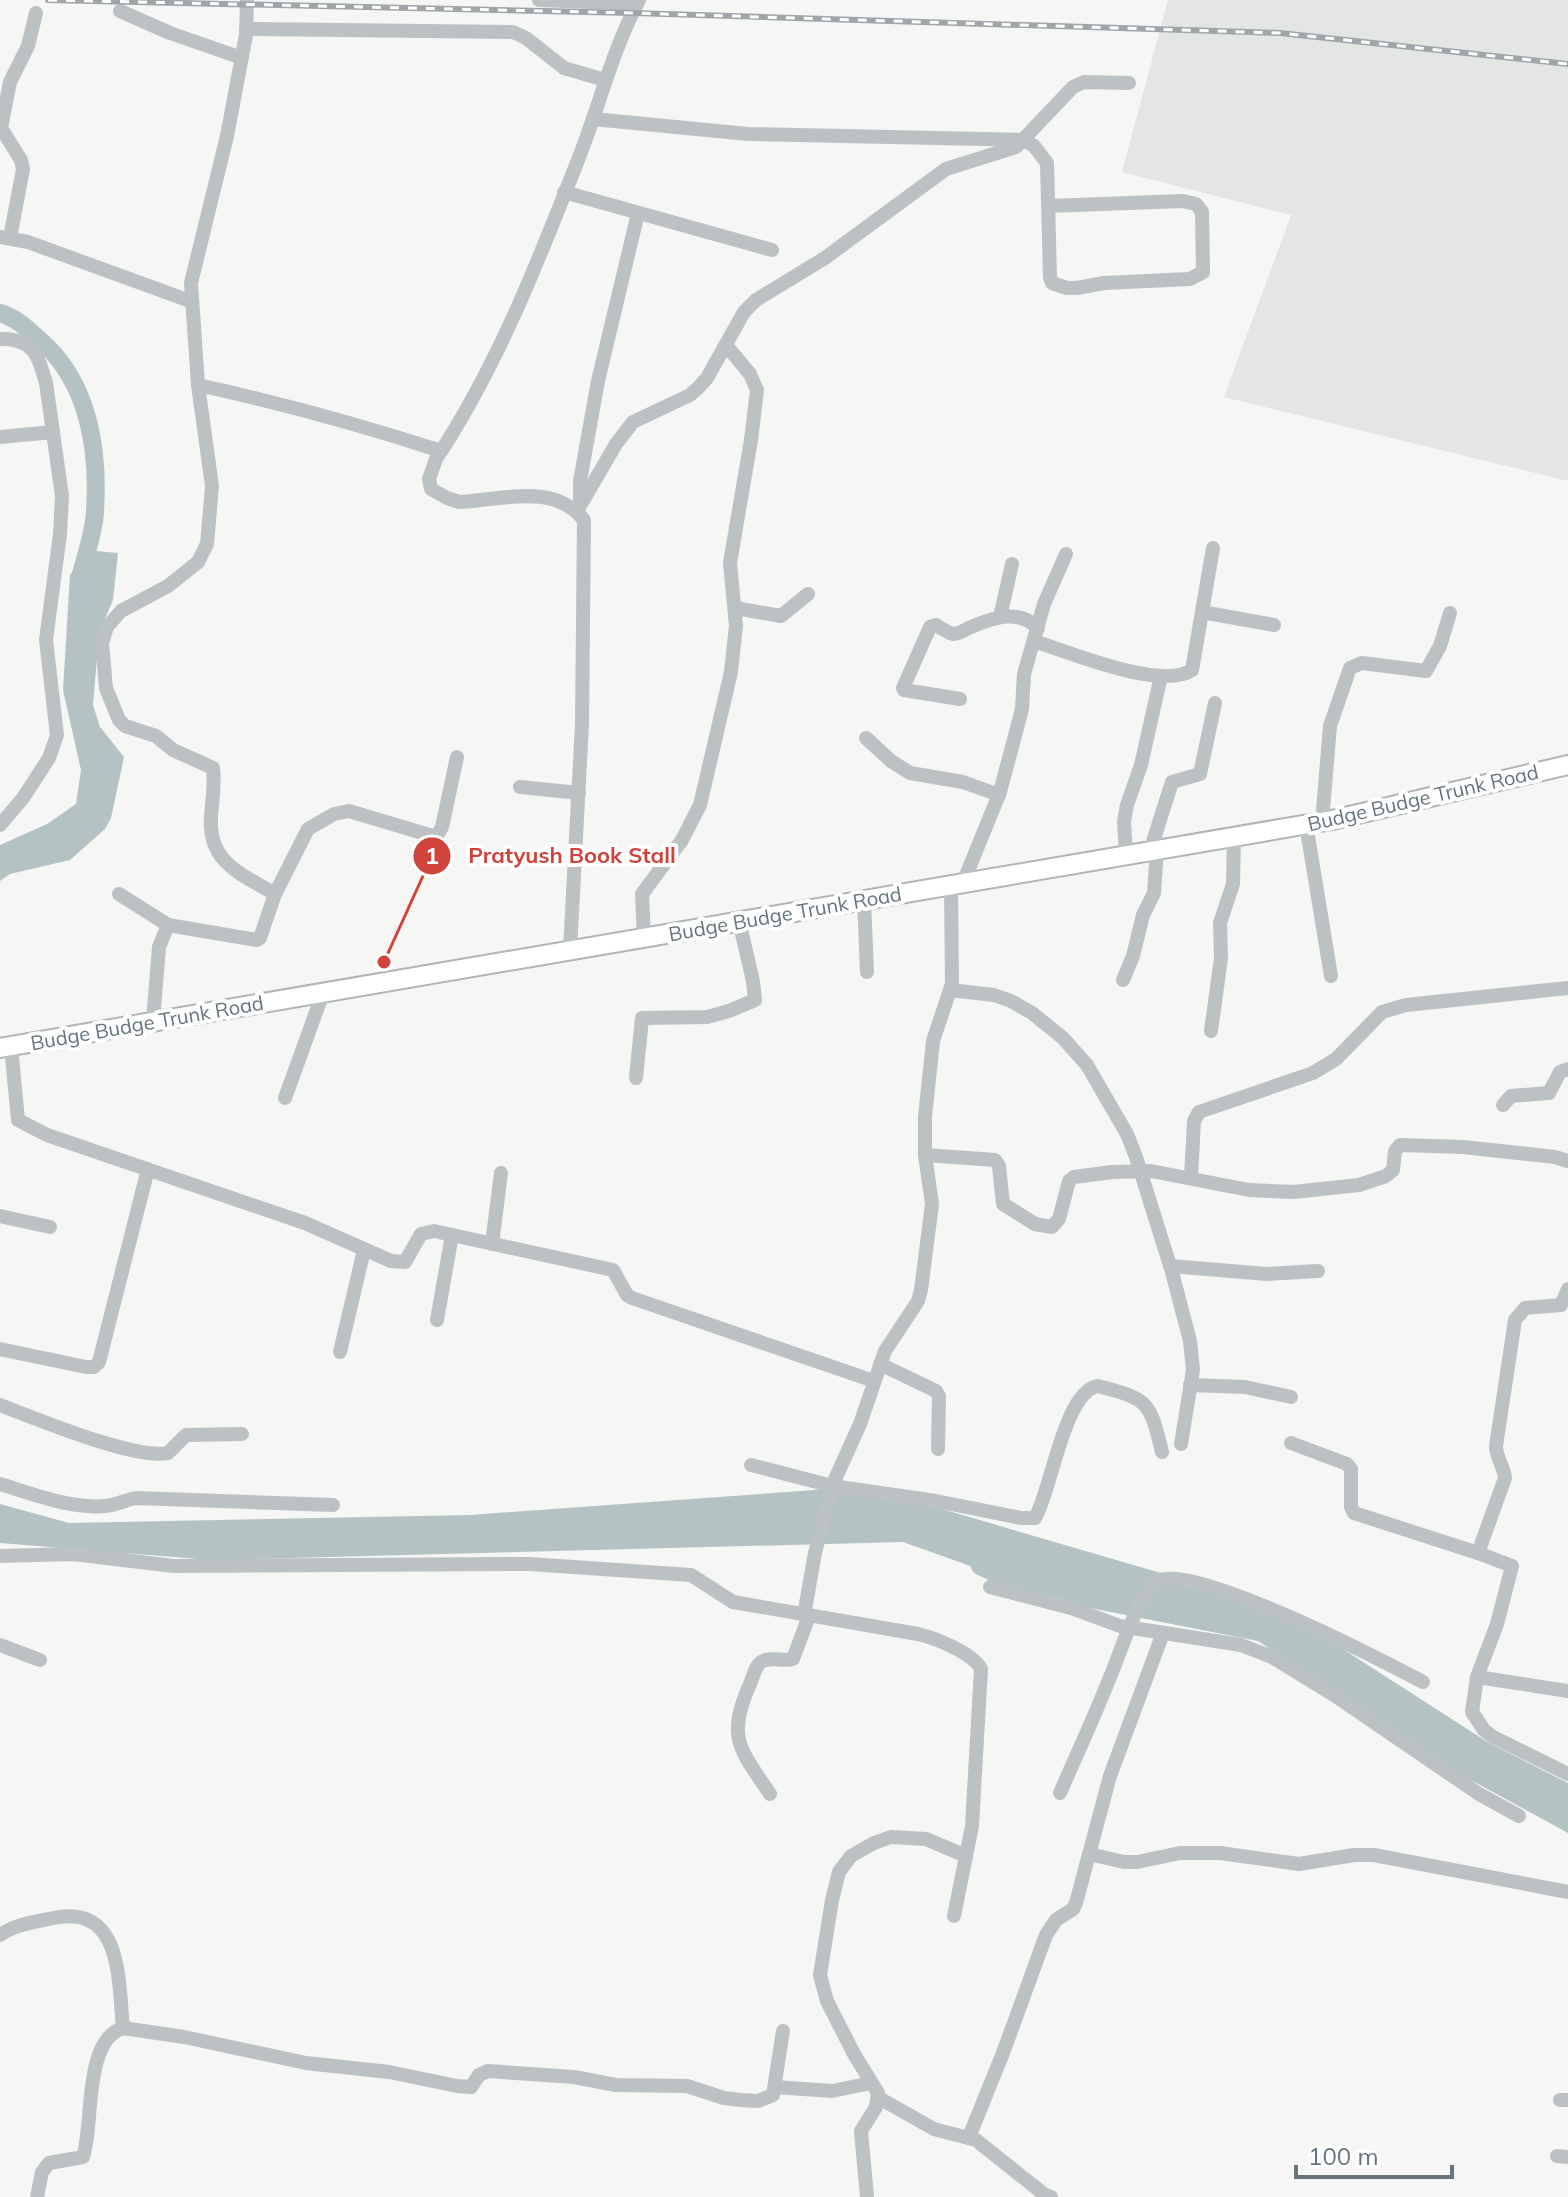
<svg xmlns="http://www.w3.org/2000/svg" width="1568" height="2197" font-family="Mulish,sans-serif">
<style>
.built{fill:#e4e6e4}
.water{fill:#b4c2c4}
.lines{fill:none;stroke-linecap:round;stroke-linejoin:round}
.river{stroke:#b4c2c4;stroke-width:18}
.major-casing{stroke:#b0b5b7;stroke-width:22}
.minor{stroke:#bcc1c3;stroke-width:14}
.major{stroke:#fff;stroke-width:18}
.rail-casing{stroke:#9ea6a9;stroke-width:6}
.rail{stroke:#fff;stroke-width:3;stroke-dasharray:9;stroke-linecap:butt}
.labels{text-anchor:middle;stroke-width:8;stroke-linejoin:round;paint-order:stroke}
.street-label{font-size:20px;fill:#65757b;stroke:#fff}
.leader{fill:none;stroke:#d0433a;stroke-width:3}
.callout-dot{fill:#d0433a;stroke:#fff;stroke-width:3}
.mark-label{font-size:24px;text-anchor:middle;font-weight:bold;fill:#fff}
.callout-label{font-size:22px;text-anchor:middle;font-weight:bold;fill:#d0433a;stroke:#fff;stroke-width:8;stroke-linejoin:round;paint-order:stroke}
</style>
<rect width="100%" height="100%" fill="#f6f6f4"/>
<polygon class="built" points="1168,0 1568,0 1568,481 1224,397 1291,215 1122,172"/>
<g class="water">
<polygon points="96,551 118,553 113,600 99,633 93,705 100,727 124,757 111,818 105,829 70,860 10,874 0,881 0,845 47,824 76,804 81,770 63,690 70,575 85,556"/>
<polygon points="829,1489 918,1502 1267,1604 1290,1615 1489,1743 1568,1783 1568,1833 1447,1767 1258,1641 1085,1607 903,1542 211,1560 0,1543 0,1504 69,1523 470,1515"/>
</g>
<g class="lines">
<g class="river">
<path d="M0,313C17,318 27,329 40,340C89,382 99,450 95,511C94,533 85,557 80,578"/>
<polyline points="980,1566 1047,1597"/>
</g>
<g class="major-casing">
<polyline id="major" points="0,1048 1332,820 1568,765"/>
</g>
<g class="minor">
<path d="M247,0L246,35L227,136L191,283L198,385L212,486L207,544L198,562L168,586L121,611L107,627L102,643L106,688L119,720L125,726L156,736L173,750L213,768C215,784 212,801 211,818C208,863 242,874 275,894"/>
<polyline points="539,0 637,4"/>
<polyline points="120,11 170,33 242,58"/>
<polyline points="246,29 513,32 526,38 564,68 605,80"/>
<polyline points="593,119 748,134 1024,140 1034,146 1047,163 1050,277 1052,283 1067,288 1077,288 1104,283 1190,279 1203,272 1202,212 1196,204 1183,201 1048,206"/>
<polyline points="564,192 772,250"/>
<polyline points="0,237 28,242 190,301"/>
<polyline points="10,238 23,169 21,160 1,128 10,82 28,46 36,13"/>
<path d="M0,339C33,338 38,355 46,383L62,496L60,534L46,640L57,735L49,758L23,798L0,825"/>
<path d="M198,385C281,403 361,425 441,451"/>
<polyline points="0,437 53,432"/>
<polyline points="580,502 580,481 598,381 638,213"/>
<polyline points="577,511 616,444 633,422 690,395 699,387 707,378 744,312 756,300 825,258 946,169 1016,147 1073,87 1084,82 1129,83"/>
<polyline points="735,608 781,616 808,594"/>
<polyline points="1202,612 1274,625"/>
<polyline points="1000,617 1012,564"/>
<path d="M1034,641C1068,652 1162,691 1192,670L1213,548"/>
<path d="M960,699L904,690L903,688L930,627L936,625C941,628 948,633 953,634C959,634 966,629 971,627C994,617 1019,609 1038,628"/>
<polyline points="866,738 891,761 910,773 963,782 999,795"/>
<polyline points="520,787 579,793"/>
<polyline points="1322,822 1330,726 1350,668 1362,663 1426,671 1440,646 1450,613"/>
<polyline points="1306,824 1331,976"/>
<polyline points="1150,851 1172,782 1200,774 1215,703"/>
<polyline points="1126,855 1124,821 1127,805 1141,765 1161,676"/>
<polyline points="963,883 1000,792 1022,709 1024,674 1044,604 1066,554"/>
<polyline points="119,894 168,925 257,940 260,938 275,894 308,829 334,814 349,811 436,837 442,827 457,757"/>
<polyline points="864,900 867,972"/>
<polyline points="644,938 642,894 682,840 700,805 731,672 736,626 730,563 751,440 757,390 750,374 726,345"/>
<path d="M570,950L582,724L584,520C554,482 501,500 459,502L447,498L431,489L429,479L436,459C497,367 538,262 578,160C599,107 612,51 639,0"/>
<polyline points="1123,980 1133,956 1143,915 1154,893 1157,850"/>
<polyline points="950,990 994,995 1011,1001 1032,1013 1063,1038 1087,1065 1127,1134 1136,1157 1172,1272 1190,1341 1193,1370 1181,1444"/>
<polyline points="153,1022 159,947 168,925"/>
<polyline points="1211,1031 1221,958 1220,923 1233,884 1234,837"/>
<polyline points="11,1046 18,1120 47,1135 305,1223 391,1261 405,1262 421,1234 434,1231 613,1270 627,1295 632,1298 874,1381"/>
<polyline points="636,1078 642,1018 707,1017 729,1011 755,1000 753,981 739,921"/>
<polyline points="285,1098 323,993"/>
<polyline points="1503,1105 1511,1096 1549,1093 1560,1072 1568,1069"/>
<polyline points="925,1155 995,1160 999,1166 1003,1204 1035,1224 1052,1227 1059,1219 1069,1181 1074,1177 1112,1172 1151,1171 1249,1190 1293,1192 1359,1185 1386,1176 1393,1170 1395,1151 1400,1145 1463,1147 1555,1157 1568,1161"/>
<polyline points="1191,1178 1194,1121 1199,1112 1313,1073 1336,1059 1382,1012 1406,1005 1568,988"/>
<polyline points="0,1216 50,1227"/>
<polyline points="492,1244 501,1173"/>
<polyline points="1170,1266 1267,1274 1318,1271"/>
<polyline points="437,1320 452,1235"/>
<polyline points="0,1349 86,1367 94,1367 99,1362 148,1169"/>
<polyline points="340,1352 364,1250"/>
<polyline points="880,1364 936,1391 939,1396 938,1449"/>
<polyline points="1190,1385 1245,1387 1291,1397"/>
<path d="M0,1405C35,1418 134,1460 168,1453L186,1435L242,1434"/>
<polyline points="1291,1443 1347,1464 1351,1469 1351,1507 1354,1513 1478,1553 1512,1566 1497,1624 1477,1677 1472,1712 1484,1730 1493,1737 1568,1774"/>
<path d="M751,1465L832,1486L936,1501L1021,1518H1035C1051,1492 1064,1391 1098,1386C1149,1399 1150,1402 1162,1452"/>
<path d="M0,1484C33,1494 70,1509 105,1506C116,1505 126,1500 136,1498L333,1505"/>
<path d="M1478,1553L1505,1478C1504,1466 1496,1458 1496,1446L1515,1320L1525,1308L1561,1305L1568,1289"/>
<path d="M0,1556L73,1554L174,1566L529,1564L691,1575L733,1602L918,1634C935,1638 973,1653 981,1669L972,1826L954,1916"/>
<polyline points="990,1587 1071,1608 1120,1626 1241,1645 1272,1657 1334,1695 1479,1794 1519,1816"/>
<polyline points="804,1615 815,1553 832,1486 860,1424 885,1351 918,1301 921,1290 932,1204 925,1155 925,1117 933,1041 952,984 951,885"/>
<polyline points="0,1645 40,1660"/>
<polyline points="1477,1677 1568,1691"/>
<path d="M1060,1793C1076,1756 1093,1720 1108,1682C1118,1660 1137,1598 1154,1583C1183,1556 1387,1663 1423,1682"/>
<path d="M770,1794C740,1749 726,1738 750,1684C753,1678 755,1666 761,1662C770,1656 783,1662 793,1659L809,1616"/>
<polyline points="1089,1854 1124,1862 1137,1862 1180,1853 1220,1853 1299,1864 1354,1855 1374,1855 1568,1892"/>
<path d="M0,1935C16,1924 35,1922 53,1918C123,1904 118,1980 123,2028"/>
<polyline points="775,2087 832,2091 871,2083"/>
<polyline points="879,2098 934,2129 976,2140 1045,2195 1051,2197"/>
<polyline points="1560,2100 1568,2100"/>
<polyline points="969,2137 1003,2053 1046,1935 1056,1920 1073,1909 1076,1903 1110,1776 1163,1633"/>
<polyline points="1557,2156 1568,2157"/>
<path d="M37,2197L42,2172L49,2163L83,2157C94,2125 83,2040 123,2028L184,2037L306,2063L389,2072L457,2086L471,2087L479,2075L488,2071L574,2077L616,2085L687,2086L724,2098L741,2100L758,2101L773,2095L783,2031"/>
<polyline points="867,2197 861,2131 876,2107 878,2093 854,2054 827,2001 820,1975 832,1900 839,1872 851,1856 874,1843 891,1837 926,1839 966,1856"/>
</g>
<use href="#major" class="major"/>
<g class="rail-casing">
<polyline id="rail" points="48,0 632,13 1280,33 1568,64"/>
</g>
<use href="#rail" class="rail"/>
</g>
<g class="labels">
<g class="street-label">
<text transform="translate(1423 798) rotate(-13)" y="7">Budge Budge Trunk Road</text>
<text transform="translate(785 914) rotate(-10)" y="7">Budge Budge Trunk Road</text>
<text transform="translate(147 1023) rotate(-10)" y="7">Budge Budge Trunk Road</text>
</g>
</g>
<path class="leader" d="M384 962L432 856"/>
<g class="callout-dot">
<circle cx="384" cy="962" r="8"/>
<circle cx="432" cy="856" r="20"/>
</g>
<g class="mark-label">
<text x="432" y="864">1</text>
</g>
<g class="callout-label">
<text x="572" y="863">Pratyush Book Stall</text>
</g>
<path d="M1296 2165v12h156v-12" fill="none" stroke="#65757b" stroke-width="4"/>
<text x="1308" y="2165" font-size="24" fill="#65757b" stroke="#ffffff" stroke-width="6" paint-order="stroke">100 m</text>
</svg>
